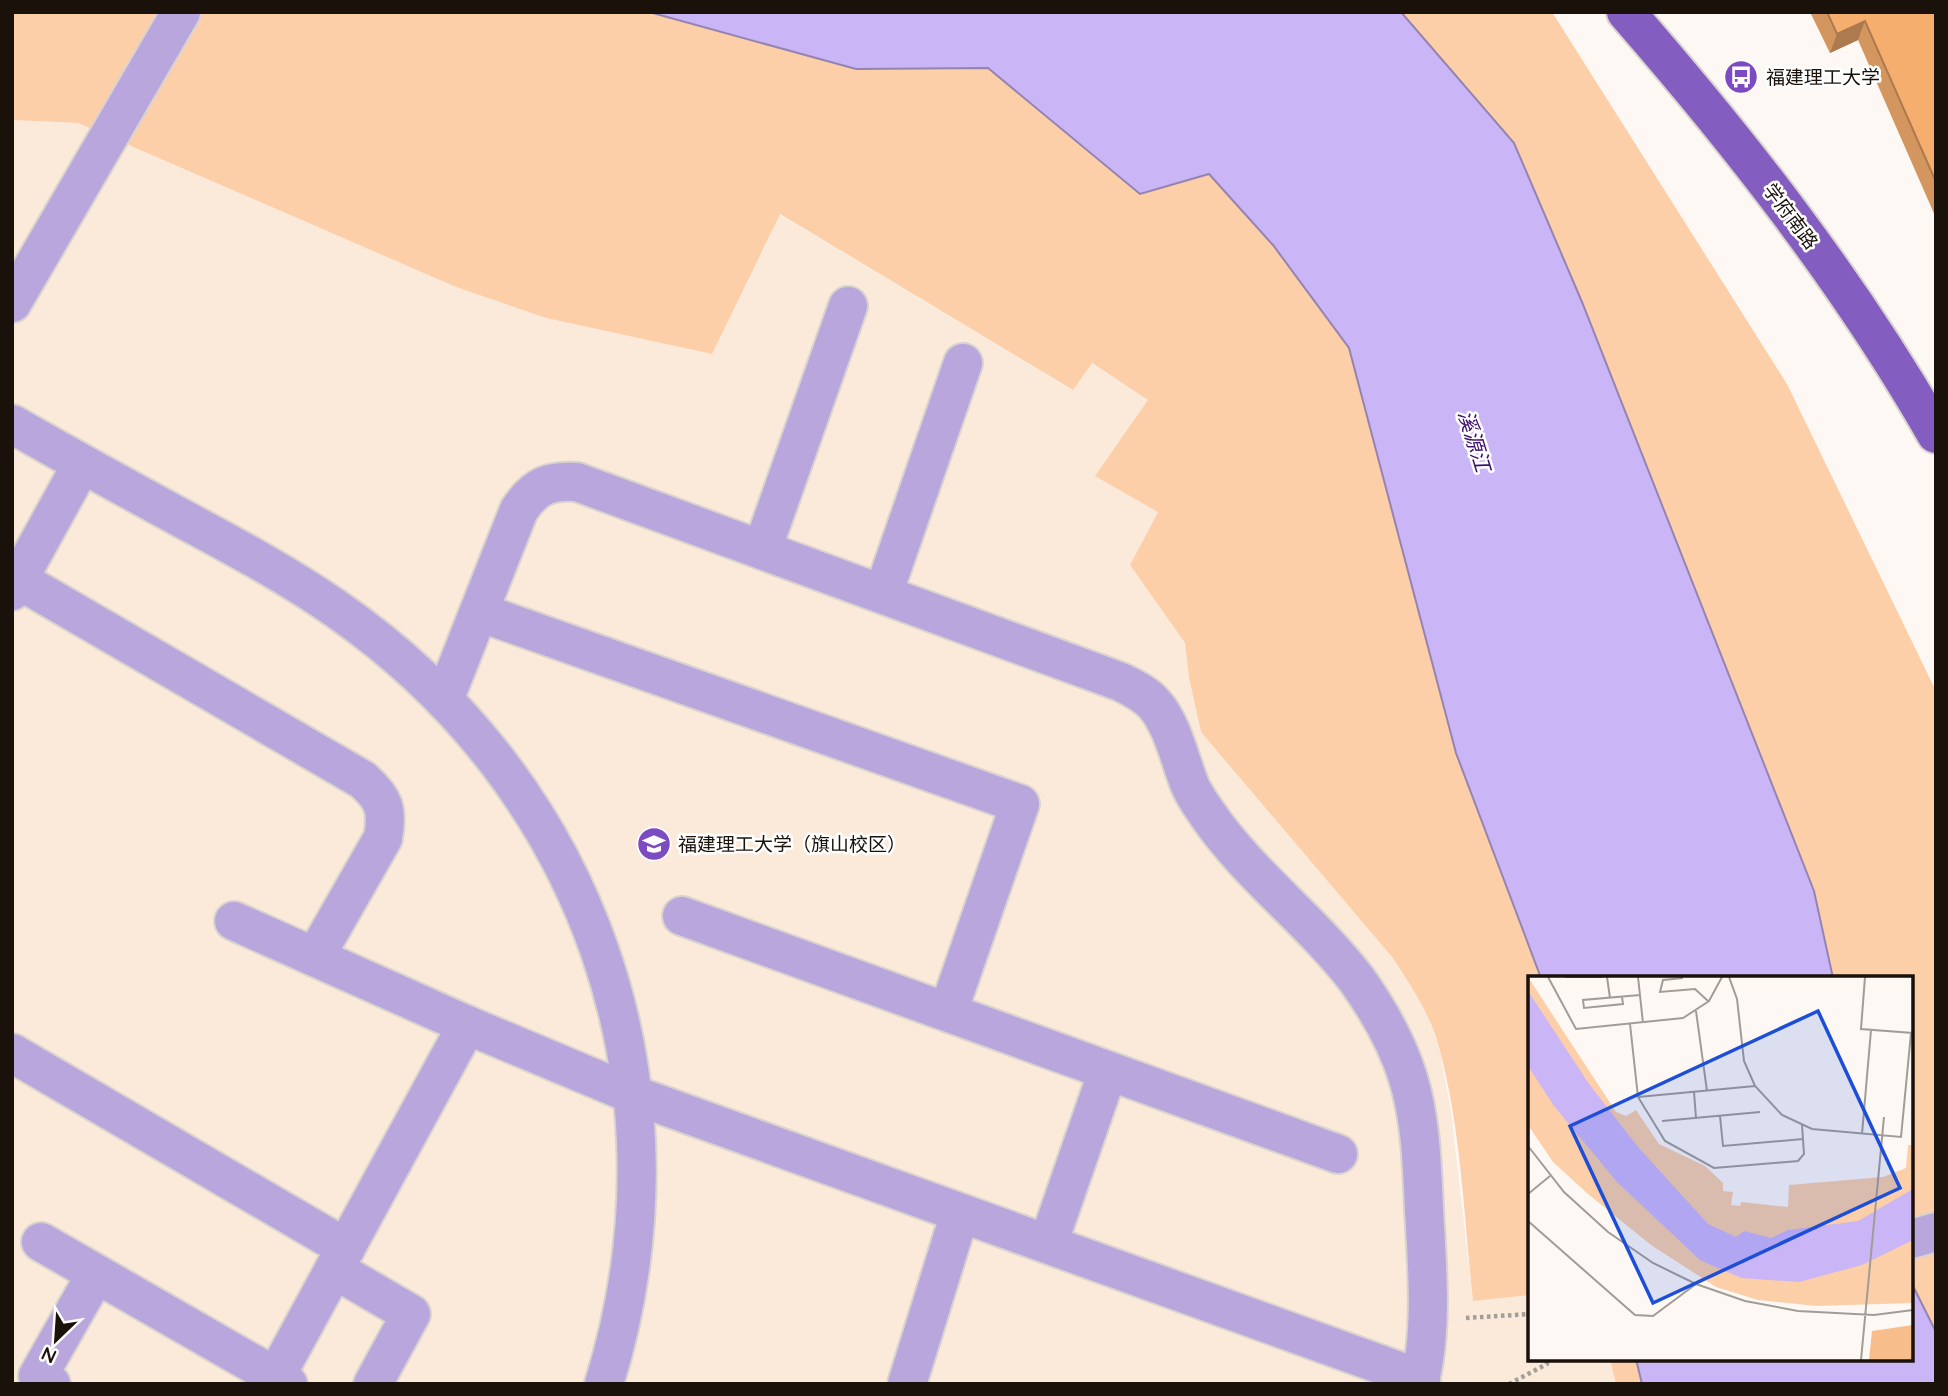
<svg xmlns="http://www.w3.org/2000/svg" width="1948" height="1396" font-family="Quicksand,'Noto Sans SC',sans-serif">
<style>
.built{fill:#fbe9da}
.green{fill:#fccfa9}
.water{fill:#cab5f6;stroke:#9584af;stroke-width:2}
.lines{fill:none;stroke-linecap:round;stroke-linejoin:round}
.minor-casing{stroke:#d9d3cf;stroke-width:42}
.major-casing{stroke:#d9d3cf;stroke-width:42}
.path{stroke:#a49e98;stroke-width:4.5;stroke-dasharray:3.5 3.5;stroke-linecap:butt}
.minor{stroke:#b8a6dd;stroke-width:38}
.major{stroke:#835dbf;stroke-width:38}
.wall{fill:#d4965f}
.shaded-wall{fill:#ac7a4e}
.building{fill:#f6ae6f;stroke:#ac7a4e;stroke-width:2}
.labels{text-anchor:middle;stroke-width:5;stroke-linejoin:round;paint-order:stroke}
.poi-label{font-size:19px;fill:#19110a;stroke:#fff;text-anchor:start}
.street-label{font-size:19px;fill:#19110a;stroke:#fff}
.water-label{font-size:21px;font-style:italic;fill:#3e116e;stroke:#fff}
.inset-road{fill:none;stroke:#a29c96;stroke-width:2}
.view{fill:#1d4ed8;fill-opacity:0.15;stroke:#1d4ed8;stroke-width:3.5}
.inset-edge{fill:none;stroke:#19110a;stroke-width:3.5}
</style>
<rect width="100%" height="100%" fill="#fdf8f4"/>
<polygon class="built" points="12,120 78,123 456,287 546,318 711,354 779,214 1072,390 1091,363 1149,400 1158,512 1130,565 1185,643 1189,678 1201,732 1392,957 1413,987 1427,1015 1439,1046 1451,1111 1473,1301 1530,1295 1530,1359 1610,1359 1616,1384 12,1384"/>
<path class="green" d="M12,12H1552L1787,384L1936,691V1384H1616L1610,1359H1911V978H1530V1295L1473,1301C1464,1217 1461,1128 1439,1047C1430,1014 1411,985 1392,957L1201,732L1189,678L1185,643L1130,565L1158,512L1095,476L1148,400L1092,363L1073,390L780,214L712,354L546,318L456,287L78,123L12,120Z"/>
<g class="water">
<polygon points="649,12 1401,12 1514,143 1582,302 1814,891 1833,978 1541,978 1456,753 1349,348 1273,245 1209,174 1140,194 988,68 856,69"/>
<polygon points="1911,1282 1936,1332 1936,1384 1642,1384 1636,1359 1911,1359"/>
</g>
<g class="lines">
<g class="minor-casing">
<g id="minor">
<polyline points="12,303 181,12"/>
<path d="M12,424C69,457 126,488 183,519C235,547 286,574 335,608C590,784 696,1087 604,1384"/>
<polyline points="762,550 848,306"/>
<path d="M12,576L363,780C384,799 388,809 383,838L315,957"/>
<polyline points="12,591 82,464"/>
<polyline points="883,594 963,363"/>
<polyline points="479,612 1020,804 948,1012"/>
<path d="M444,700L519,510C535,486 549,480 577,482L1121,682C1133,688 1146,694 1155,705C1172,724 1180,760 1189,783C1193,794 1201,805 1208,815C1250,876 1312,921 1357,980C1379,1011 1397,1042 1408,1078C1421,1120 1422,1166 1424,1209C1427,1264 1433,1331 1419,1384"/>
<polyline points="682,916 1338,1154"/>
<polyline points="234,921 467,1025 634,1095 1421,1379"/>
<polyline points="12,1053 346,1248"/>
<polyline points="1911,1239 1936,1232"/>
<polyline points="41,1242 288,1384"/>
<polyline points="1048,1244 1108,1071"/>
<polyline points="334,1269 411,1314 373,1384"/>
<polyline points="276,1376 467,1025"/>
<polyline points="51,1384 38,1376 96,1274"/>
<polyline points="907,1384 960,1213"/>
</g>
</g>
<g class="major-casing">
<path id="major" d="M1626,12C1741,144 1849,282 1936,434"/>
</g>
<g class="path">
<polyline points="1466,1318 1530,1314"/>
<polyline points="1509,1384 1547,1364 1547,1359"/>
</g>
<use href="#minor" class="minor"/>
<use href="#major" class="major"/>
</g>
<polygon class="wall" points="1810,12 1936,12 1936,218 1858,40 1830,53"/>
<polygon class="shaded-wall" points="1865,21 1858,40 1830,53 1837,34"/>
<polygon class="building" points="1827,12 1886,12 1884,13 1886,12 1936,12 1936,182 1865,21 1837,34"/>
<defs>
<g id="bus-disc" transform="scale(1.75)"><circle r="9.5" fill="#7c4ac1" stroke="#fff"/><path d="M-5-6H5V4H4V6H2V4H-2V6H-4V4H-5ZM-3.5-4V0h7V-4ZM-3.5 1.2v1.5H-2V1.2ZM2 1.2v1.5H3.5V1.2Z" fill="#fff"/></g>
<g id="university-disc" transform="scale(1.75)"><circle r="9.5" fill="#7c4ac1" stroke="#fff"/><path d="M0-5L7-2L0 1L-7-2ZM-4 1L0 2.5L4 1V4Q0 6-4 4Z" fill="#fff"/></g>
</defs>
<g fill-rule="evenodd">
<use href="#bus-disc" x="1741" y="77"/>
<use href="#university-disc" x="654" y="844"/>
</g>
<g class="labels">
<g class="poi-label">
<text x="1766" y="84">福建理工大学</text>
<text x="678" y="851">福建理工大学（旗山校区）</text>
</g>
<g class="street-label">
<text transform="translate(1791 216) rotate(53)" y="7">学府南路</text>
</g>
<g class="water-label">
<text transform="translate(1474 441) rotate(73)" y="7">溪源江</text>
</g>
</g>
<g transform="translate(1528 976)">
<rect width="385" height="385" fill="#fdf8f4"/>
<path d="M0,1L88,136L98,140L108,134L131,168L177,190L195,207V215L205,216L203,229L212,230L213,226L260,231L261,209L355,201L378,192L380,169H385V327L288,330L230,324L188,311L123,269L60,218L25,186L0,149Z" fill="#fccfa9"/>
<path d="M385,349V384H341L344,355Z" fill="#f7bd8b"/>
<path d="M0,15L61,108L110,171L180,248L208,261L216,255L243,262L260,254L330,245L385,213V264L334,289L271,306L213,302L172,284L89,206L26,130L0,90Z" fill="#cab5f6"/>
<path class="inset-road" d="M20,1L48,53L155,42L181,25L194,1M37,1H74M79,1L82,22M110,1L115,47M201,1L209,23L216,85L227,110L254,139L284,153L373,161L383,57M337,1L333,53L385,57M155,2L135,4L132,16L167,13L180,25M94,21L95,28L56,32L55,24L112,19M168,35L179,115M102,48L110,121L137,165L186,192L270,185L276,178L274,149M166,116L168,142M110,121L227,110M192,140L195,170L275,163M134,145L232,136M334,158L343,54M0,170L36,216L80,256L125,287L168,308L217,325L270,335L346,339L385,334M0,218L22,200M0,245L107,339L125,340L168,308M333,384L356,141"/>
<path class="view" d="M290,35L372,212L125,327L42,150Z"/>
<rect width="385" height="385" class="inset-edge"/>
</g>
<rect width="1948" height="1396" fill="none" stroke="#19110a" stroke-width="28"/>
<g transform="translate(56 1340) rotate(205)" stroke="#ffffff" stroke-width="5" paint-order="stroke">
<path d="M0-5L12 26L0 18L-12 26Z" fill="#19110a"/>
<text y="-10" font-size="19" font-weight="bold" text-anchor="middle" fill="#19110a">N</text>
</g>
</svg>
